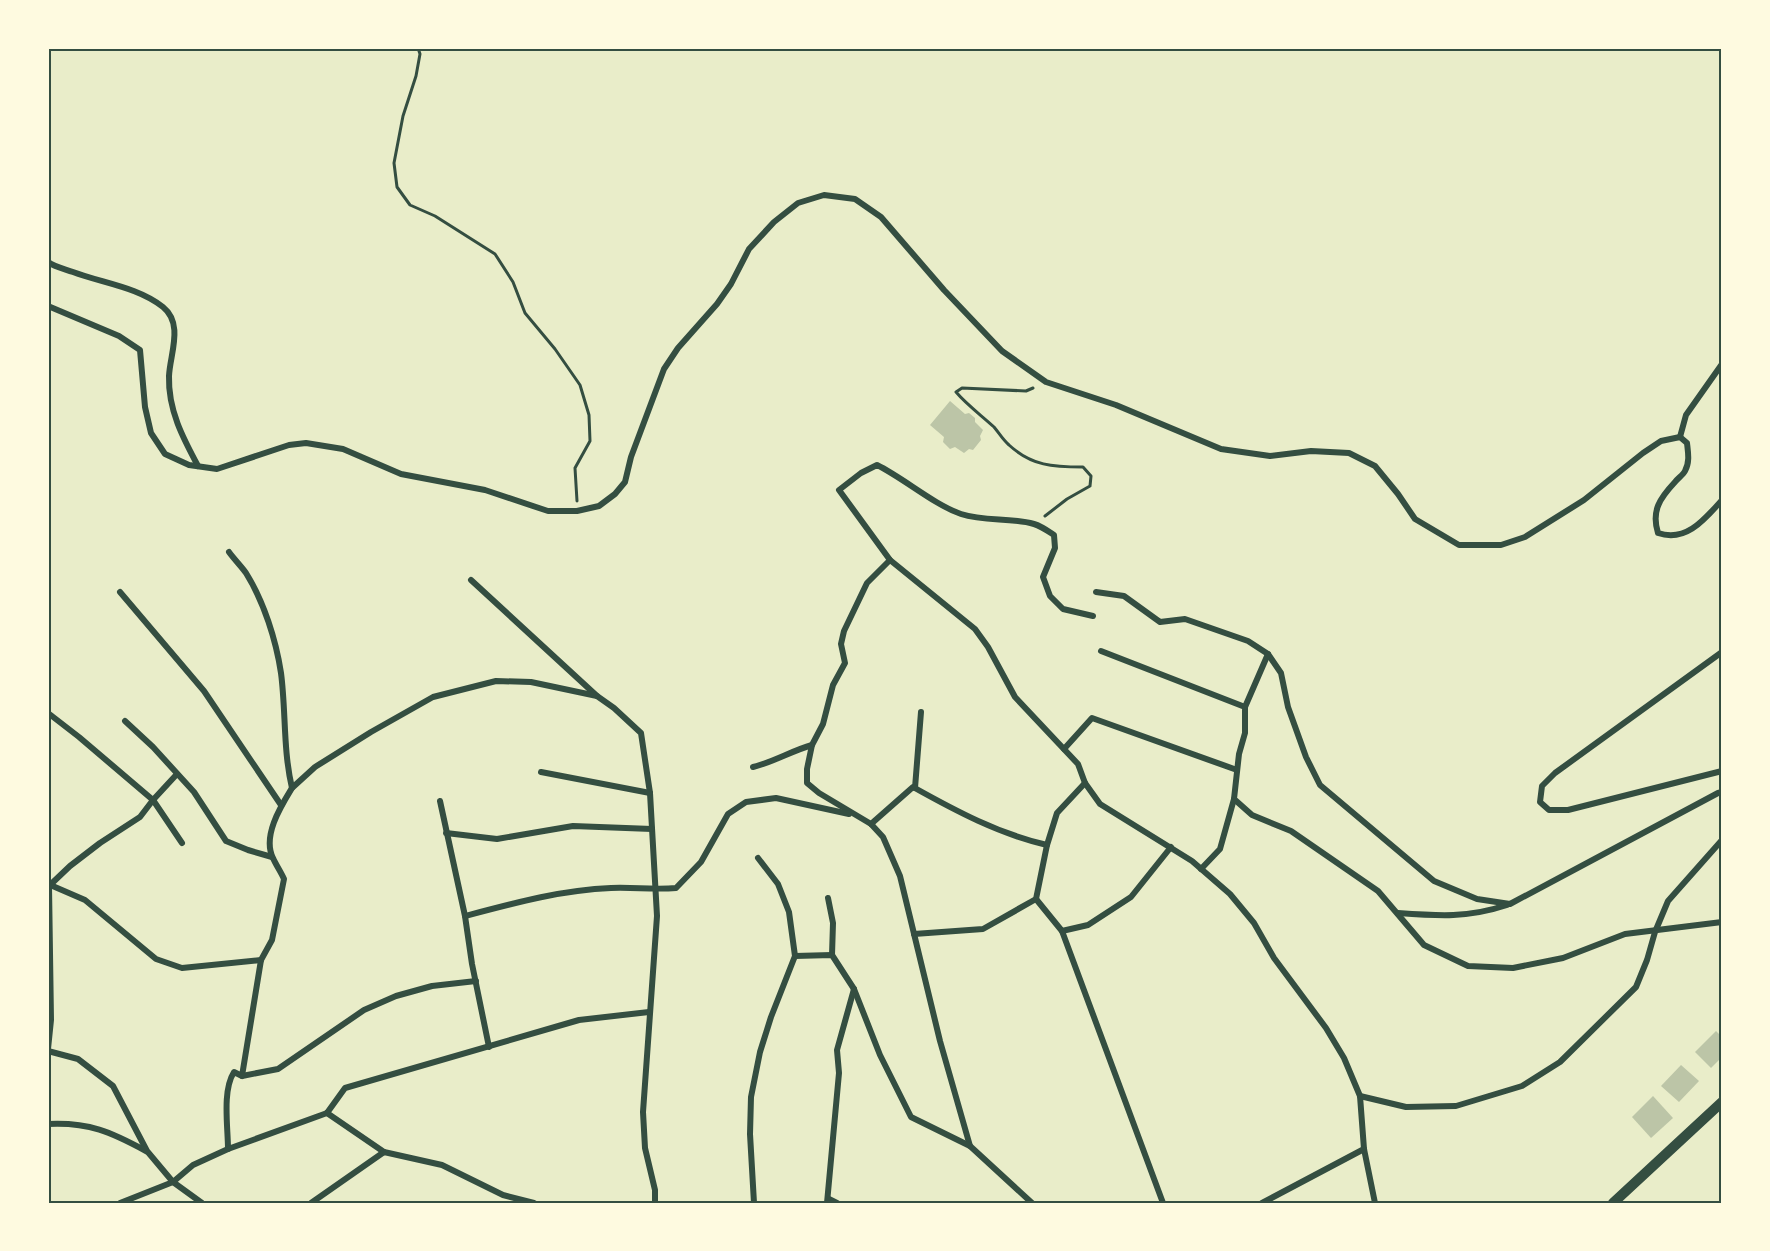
<svg xmlns="http://www.w3.org/2000/svg" width="1770" height="1251" font-family="'Alegreya Sans',sans-serif">
<style>
.building{fill:#bcc5a7}
.lines{fill:none;stroke-linecap:round;stroke-linejoin:round}
.path{stroke:#344e41;stroke-width:3}
.minor{stroke:#344e41;stroke-width:6}
.tertiary{stroke:#344e41;stroke-width:10}
.neatline{fill:none;stroke:#344e41;stroke-width:2}
</style>
<rect width="100%" height="100%" fill="#e9edc9"/>
<g class="building">
<polygon points="950,401 965,414 969,413 975,418 975,422 983,430 980,436 981,440 973,450 969,449 964,453 955,447 950,449 943,442 944,437 930,425"/>
<polygon points="1716,1031 1722,1037 1722,1057 1711,1068 1695,1052"/>
<polygon points="1681,1065 1699,1081 1679,1102 1661,1086"/>
<polygon points="1653,1096 1673,1118 1651,1138 1632,1117"/>
</g>
<g class="lines">
<g class="path">
<polyline points="418,48 420,54 416,76 403,116 394,163 397,187 410,205 435,216 495,254 513,282 525,313 555,349 580,385 589,415 590,441 575,468 577,501"/>
<path d="M1033,388L1026,391L962,388L956,392C967,405 981,415 994,427C999,433 1003,440 1009,445C1032,466 1053,467 1083,467L1091,476L1090,486L1067,499L1045,516"/>
</g>
<g class="minor">
<path d="M48,262C55,267 65,269 73,272C102,283 138,287 163,307C184,324 170,354 169,376C168,410 183,438 198,466"/>
<path d="M48,306L119,336L140,350L145,407L151,433L165,454L189,465L217,469L289,445L306,443L343,449L401,474L485,490L548,511H577L599,506L615,494L625,482L631,457L664,369L678,348L717,304L731,284L749,249L774,222L798,203L824,195L855,199L881,217L944,290L1002,351L1046,382L1116,405L1221,449L1270,456L1311,451L1349,453L1375,466L1398,494L1415,519L1459,545H1501L1525,537L1584,500L1643,453L1661,441L1680,437L1687,443C1688,452 1690,462 1685,471C1683,475 1678,478 1675,482C1660,498 1651,511 1658,533C1686,543 1705,519 1722,500"/>
<polyline points="1680,437 1686,415 1722,364"/>
<polyline points="890,560 867,583 844,631 841,644 845,663 833,685 823,724 812,745 807,769 807,783 819,793 871,824 883,837 900,876 940,1041 970,1146 1032,1203"/>
<polyline points="471,580 597,696 614,708 641,733 650,793 657,916 643,1112 645,1148 655,1190 655,1203"/>
<polyline points="120,592 204,691 281,805"/>
<polyline points="1096,592 1124,596 1160,622 1185,619 1248,641 1268,654 1281,673 1288,707 1306,757 1320,785 1434,881 1477,899 1510,904 1718,793 1722,792"/>
<path d="M1093,616L1063,609L1050,596L1043,577L1055,548L1054,535C1048,531 1041,526 1034,524C1010,517 985,522 961,514C933,504 905,479 877,465L861,473L839,490L890,560L975,629L988,647L1015,697L1078,764L1085,783L1100,804L1192,861L1230,894L1254,923L1274,958L1326,1028L1344,1058L1360,1096L1364,1149L1375,1203"/>
<polyline points="1101,651 1245,707 1245,733 1239,754 1234,799 1252,815 1291,831 1378,891 1424,945 1468,966 1513,968 1563,958 1625,934 1722,922"/>
<polyline points="1722,652 1555,773 1542,786 1540,802 1549,810 1568,810 1722,771"/>
<polyline points="1245,707 1268,654"/>
<polyline points="48,713 79,737 153,800 182,843"/>
<polyline points="125,721 153,747 194,792 226,841 248,850 272,857"/>
<polyline points="1064,749 1092,718 1237,770"/>
<path d="M753,767C774,762 791,751 812,745"/>
<polyline points="541,772 650,793"/>
<polyline points="292,788 315,767 371,732 433,697 496,681 531,682 597,696"/>
<polyline points="915,788 921,712"/>
<polyline points="440,801 465,916 472,964 489,1047"/>
<path d="M871,824L913,787C956,811 999,834 1047,845"/>
<polyline points="446,833 497,839 573,826 652,829"/>
<polyline points="1201,869 1220,849 1234,799"/>
<polyline points="48,884 85,900 156,959 182,968 261,960"/>
<polyline points="828,898 833,923 832,955"/>
<polyline points="1036,899 1062,931 1088,925 1131,897 1171,847"/>
<path d="M1398,913C1439,916 1468,918 1507,905"/>
<path d="M465,916C514,903 561,890 611,888C633,887 654,890 676,888L701,862L728,814L746,802L776,798L849,814"/>
<polyline points="1062,931 1163,1203"/>
<polyline points="914,934 983,929 1036,899 1047,845 1057,813 1085,783"/>
<polyline points="795,956 832,955 854,989 880,1055 911,1117 970,1146"/>
<polyline points="48,1049 51,1020 49,886 70,866 100,843 140,817 153,800 177,774"/>
<polyline points="48,1051 78,1059 113,1086 147,1151 173,1182 202,1203"/>
<polyline points="242,1076 278,1069 364,1010 396,996 432,986 476,981"/>
<polyline points="1360,1096 1406,1107 1456,1106 1522,1086 1560,1062 1636,987 1647,960 1655,932 1668,901 1722,840"/>
<polyline points="327,1113 345,1088 579,1020 649,1012"/>
<polyline points="327,1113 384,1152"/>
<path d="M48,1124C89,1122 111,1132 146,1151"/>
<path d="M228,1149C228,1127 222,1091 234,1072L242,1076L261,960L272,940L284,879C281,872 276,865 273,858C262,836 281,806 292,788C283,750 286,711 281,673C276,640 264,602 246,573C241,566 234,559 229,552"/>
<polyline points="829,1199 837,1203"/>
<polyline points="120,1203 173,1182 193,1165 228,1149 327,1113"/>
<polyline points="311,1203 384,1152 442,1165 503,1195 534,1203"/>
<polyline points="754,1203 750,1134 751,1097 760,1052 771,1017 795,956 789,912 778,884 758,858"/>
<polyline points="827,1203 839,1073 837,1050 854,989"/>
<polyline points="1262,1203 1364,1149"/>
</g>
<polyline class="tertiary" points="1613,1203 1722,1102"/>
</g>
<rect width="1770" height="1251" fill="none" stroke="#fefae0" stroke-width="99"/>
<rect x="50" y="50" width="1670" height="1152" class="neatline"/>
</svg>
